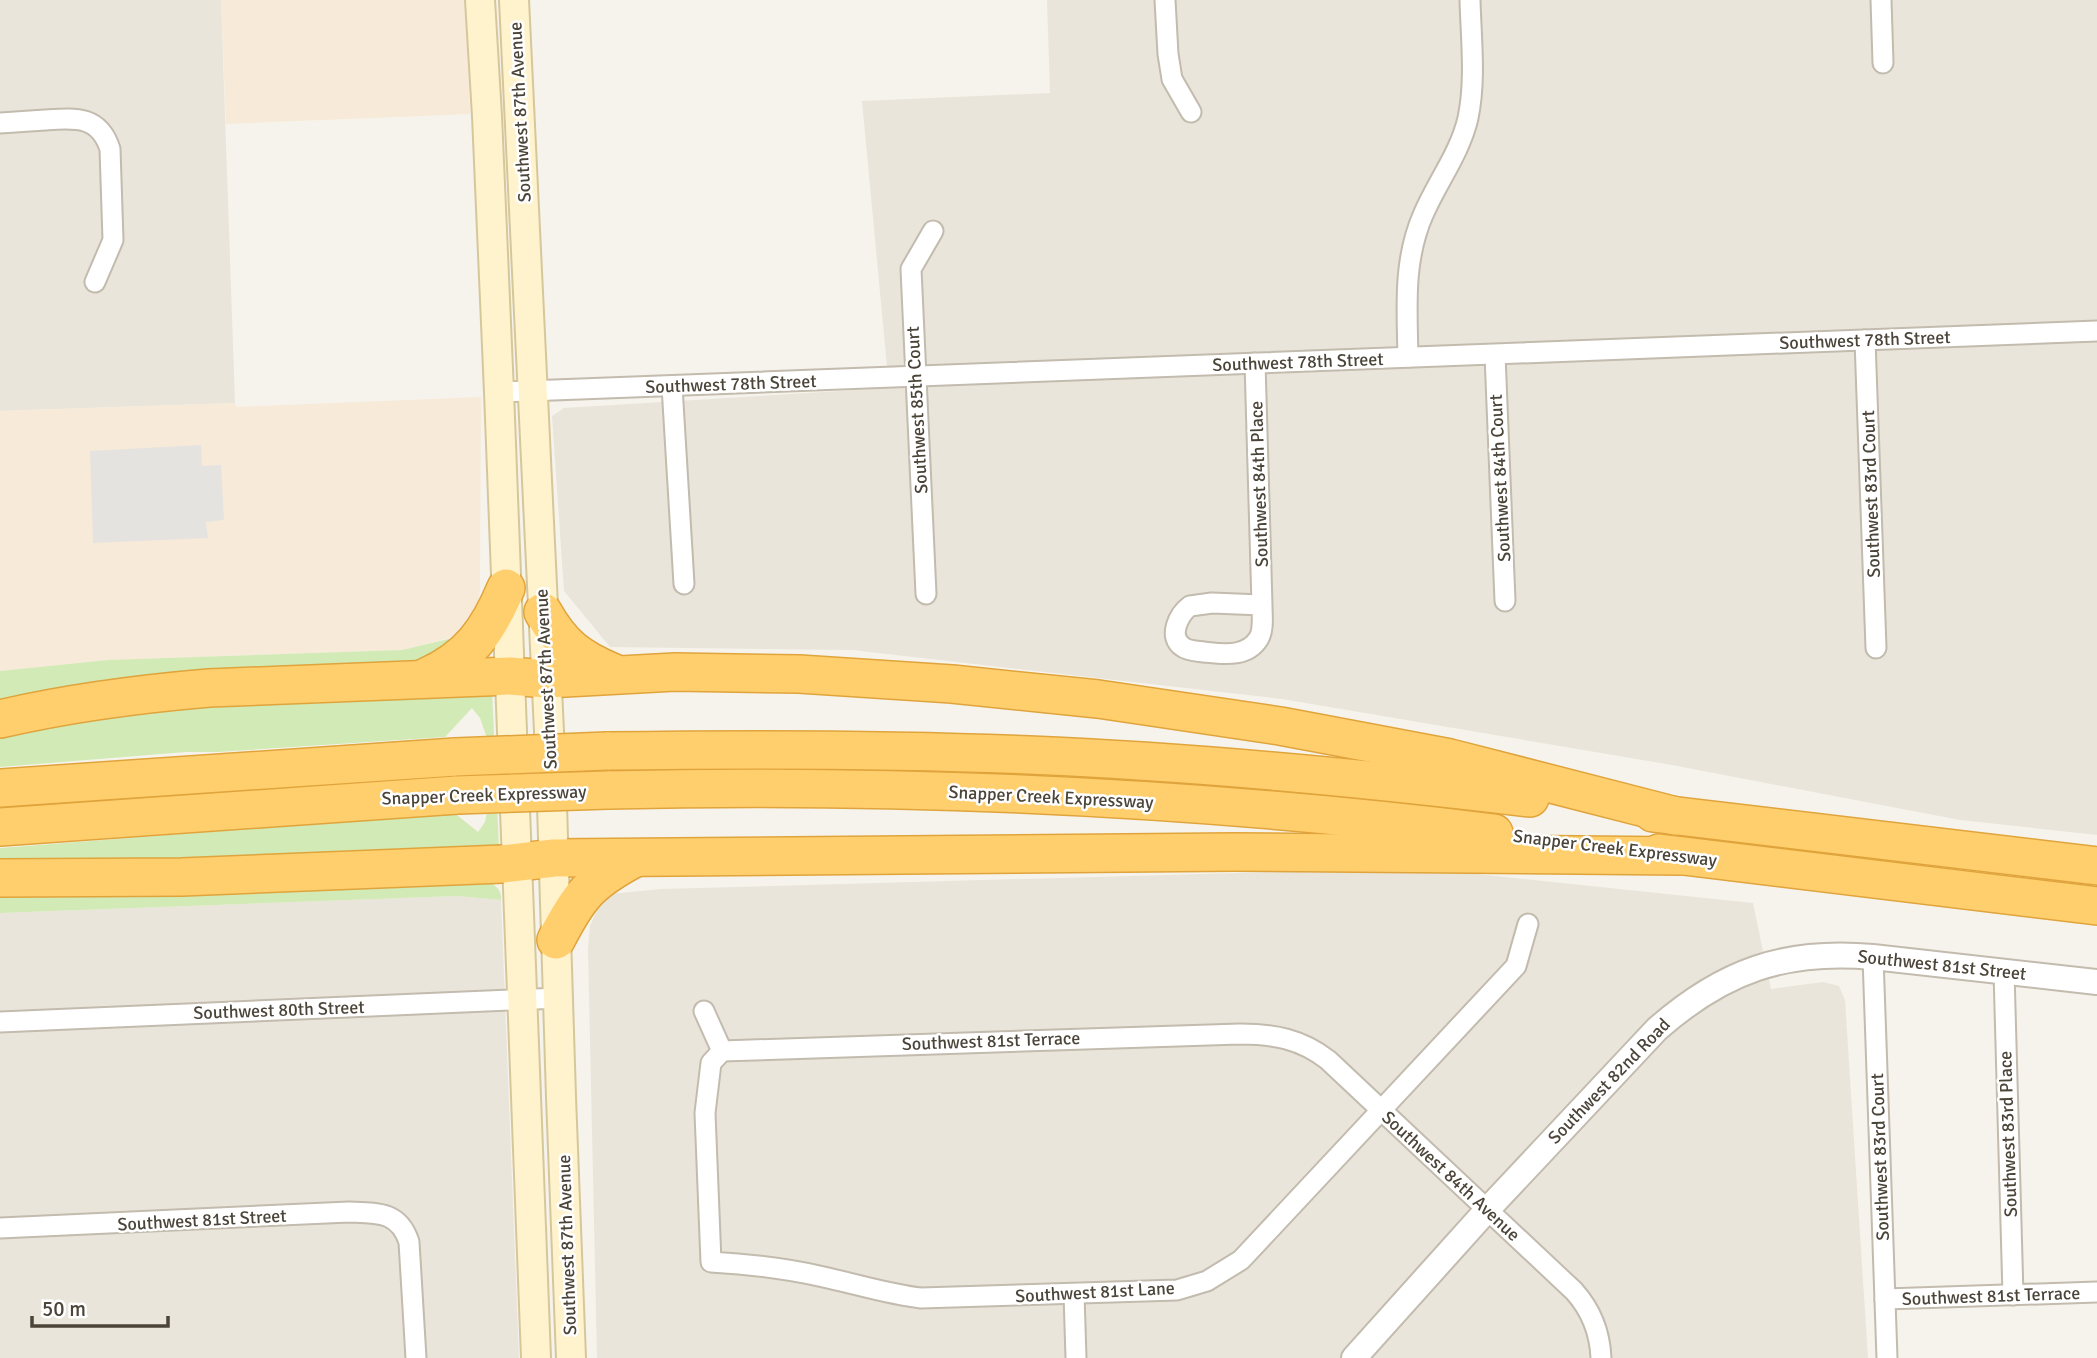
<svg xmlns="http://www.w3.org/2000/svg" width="2097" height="1358" font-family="Signika,sans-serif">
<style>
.residential{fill:#eae5da}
.commercial{fill:#f7ead8}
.green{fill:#d2eab5}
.parking{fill:#e5e3e0}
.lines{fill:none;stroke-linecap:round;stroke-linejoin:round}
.minor-casing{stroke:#c2bbae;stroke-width:23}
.tertiary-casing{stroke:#c2bbae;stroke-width:28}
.secondary-casing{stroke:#d6c79b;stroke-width:32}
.motorway-casing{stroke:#e0a43c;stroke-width:40}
.minor{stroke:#fff;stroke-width:19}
.tertiary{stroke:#fff;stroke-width:24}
.secondary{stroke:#fff3cd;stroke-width:28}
.motorway{stroke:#ffcf6e;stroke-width:37}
.motorway-bridge-casing{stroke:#e0a43c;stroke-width:40;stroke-linecap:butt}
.motorway-bridge{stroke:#ffcf6e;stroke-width:37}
.labels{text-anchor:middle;stroke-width:5;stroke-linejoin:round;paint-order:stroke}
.street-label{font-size:18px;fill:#4b4439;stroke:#fff}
</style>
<rect width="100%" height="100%" fill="#f6f3ec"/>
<g class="residential">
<polygon points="0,0 221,0 235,403 0,411"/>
<polygon points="1047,0 2097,0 2097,835 1960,820 1672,765 1282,699 852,650 610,647 564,591 552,416 564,408 889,388 862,101 1050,93"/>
<polygon points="1419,868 1753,903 1771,989 1823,982 1839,986 1845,1000 1868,1358 597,1358 588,949 590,926 598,908 610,894 661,889"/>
<polygon points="457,896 501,900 519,1358 0,1358 0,913"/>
</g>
<g class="commercial">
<polygon points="221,0 465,0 470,114 226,124"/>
<polygon points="481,397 480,589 477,611 457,636 402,650 108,660 0,671 0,411 235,403 236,407"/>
</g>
<g class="green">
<polygon points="457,637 445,661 0,709 0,671 108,660 402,650"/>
<polygon points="492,689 499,849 0,867 0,848 443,814 457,815 478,832 485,822 489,803 487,738 480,718 472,708 445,737 218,752 186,752 0,767 0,726 61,715"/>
<path d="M490,882C497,887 502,891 501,900L457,896L0,913V888Z"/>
</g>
<polygon class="parking" points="201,445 202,466 221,465 224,520 206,522 208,538 93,543 90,451"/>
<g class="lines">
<g class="minor-casing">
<g id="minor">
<polyline points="1165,0 1168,54 1172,79 1191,112"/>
<polyline points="1881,0 1883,63"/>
<path d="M0,123C15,122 30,121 45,120C75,118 99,115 110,149L113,240L95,282"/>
<polyline points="1865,340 1876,648"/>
<polyline points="1495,355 1505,601"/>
<path d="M1408,357C1407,308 1403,261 1423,215C1437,182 1460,153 1468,118C1476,80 1471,38 1470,0"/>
<path d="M1255,363L1262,605L1212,603L1190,606C1179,614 1167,637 1183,647C1188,651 1197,651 1204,652C1223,654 1247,658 1259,638C1264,629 1262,615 1262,605"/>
<polyline points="672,386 684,584"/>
<polyline points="499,392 2097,331"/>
<polyline points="926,594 911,269 933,231"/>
<polyline points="1873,957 1887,1358"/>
<polyline points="2004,972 2013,1295"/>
<polyline points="704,1011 722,1051"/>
<polyline points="0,1022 558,998"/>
<path d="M722,1051L711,1063L705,1113L711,1262C747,1264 783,1268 819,1276C853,1283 886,1294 921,1298L1177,1290L1207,1281L1241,1260L1516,966L1528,924"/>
<path d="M722,1051L1240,1034C1274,1034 1301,1039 1328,1060L1574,1291C1591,1310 1600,1333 1601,1358"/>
<path d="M0,1228L349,1212C377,1213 399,1211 409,1242L416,1358"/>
<polyline points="1074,1294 1076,1358"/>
<polyline points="1885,1299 2097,1292"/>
</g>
</g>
<g class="tertiary-casing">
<path id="tertiary" d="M1354,1358L1487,1210L1657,1029C1723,971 1785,949 1873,957L2097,982"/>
</g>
<g class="secondary-casing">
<g id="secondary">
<polyline points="480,0 487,116 499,392 536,1358"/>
<polyline points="514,0 551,773 561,1097 571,1358"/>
</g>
</g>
<g class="motorway-casing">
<g id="motorway">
<path d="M543,612C562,646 579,658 614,673"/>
<path d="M426,677C469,658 488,631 506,588"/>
<path d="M0,719C69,703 138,694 209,688L510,676L547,679L675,672L799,674L952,684L1098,699L1280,726L1450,758L1676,816"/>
<path d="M607,751C748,749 889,749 1029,755C1197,762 1364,778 1530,798"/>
<polyline points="0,788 455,757"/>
<path d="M608,790C904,783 1200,797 1494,833"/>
<polyline points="1653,813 2097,866"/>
<polyline points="0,827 457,795"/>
<polyline points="1659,853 2097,906"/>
<polyline points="0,878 182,877 502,864 554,858 1234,852 1682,856"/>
<path d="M556,940C579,895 590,882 635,858"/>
</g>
</g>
<use href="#minor" class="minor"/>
<use href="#tertiary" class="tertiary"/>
<use href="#secondary" class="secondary"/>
<use href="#motorway" class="motorway"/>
<g class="motorway-bridge-casing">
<g id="motorway-bridge">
<polyline points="455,757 607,751"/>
<polyline points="457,795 608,790"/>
</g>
</g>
<use href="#motorway-bridge" class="motorway-bridge"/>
</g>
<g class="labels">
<g class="street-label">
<text transform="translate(520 112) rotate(-93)" y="6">Southwest 87th Avenue</text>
<text transform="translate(1865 340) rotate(-2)" y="6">Southwest 78th Street</text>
<text transform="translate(1298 362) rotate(-2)" y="6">Southwest 78th Street</text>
<text transform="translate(731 384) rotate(-2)" y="6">Southwest 78th Street</text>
<text transform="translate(917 410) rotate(-93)" y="6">Southwest 85th Court</text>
<text transform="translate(1500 478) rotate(-93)" y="6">Southwest 84th Court</text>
<text transform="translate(1259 484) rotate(-92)" y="6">Southwest 84th Place</text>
<text transform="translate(1871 494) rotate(-92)" y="6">Southwest 83rd Court</text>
<text transform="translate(546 679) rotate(-93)" y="6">Southwest 87th Avenue</text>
<text transform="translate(484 795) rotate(-2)" y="6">Snapper Creek Expressway</text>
<text transform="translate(1051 797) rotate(3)" y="6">Snapper Creek Expressway</text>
<text transform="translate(1615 848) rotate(7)" y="6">Snapper Creek Expressway</text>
<text transform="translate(1942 965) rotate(6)" y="6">Southwest 81st Street</text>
<text transform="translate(279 1010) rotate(-2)" y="6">Southwest 80th Street</text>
<text transform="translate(991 1041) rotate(-2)" y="6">Southwest 81st Terrace</text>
<text transform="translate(1609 1081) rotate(-46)" y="6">Southwest 82nd Road</text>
<text transform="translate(2008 1134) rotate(-92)" y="6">Southwest 83rd Place</text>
<text transform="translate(1880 1157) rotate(-92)" y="6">Southwest 83rd Court</text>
<text transform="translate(1451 1176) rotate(43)" y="6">Southwest 84th Avenue</text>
<text transform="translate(202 1220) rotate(-3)" y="6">Southwest 81st Street</text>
<text transform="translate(567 1245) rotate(-92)" y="6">Southwest 87th Avenue</text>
<text transform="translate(1095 1292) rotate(-3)" y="6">Southwest 81st Lane</text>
<text transform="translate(1991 1296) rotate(-2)" y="6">Southwest 81st Terrace</text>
</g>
</g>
<path d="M32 1316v10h136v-10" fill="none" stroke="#4b4439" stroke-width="3.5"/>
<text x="42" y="1316" font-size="21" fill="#4b4439" stroke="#ffffff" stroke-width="5" paint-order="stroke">50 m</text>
</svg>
